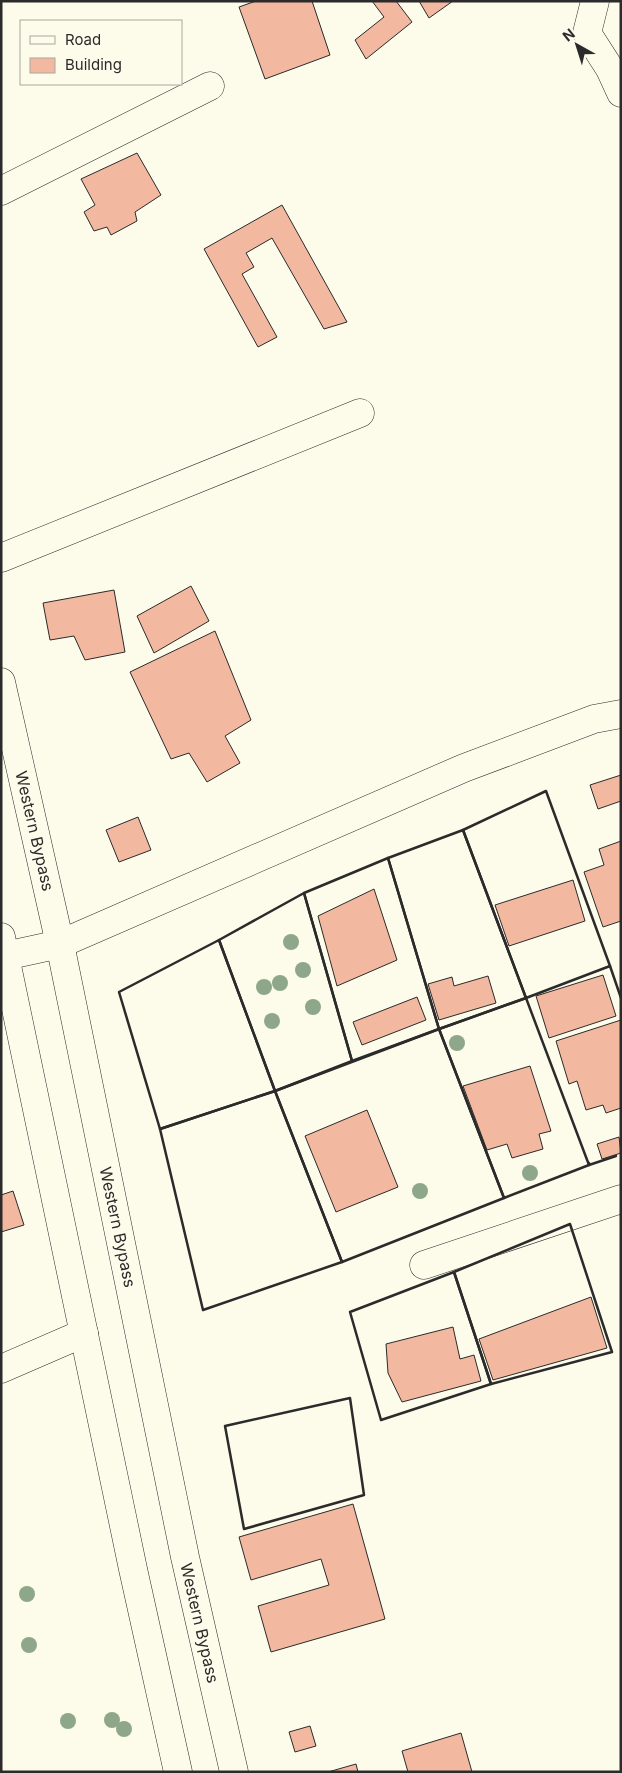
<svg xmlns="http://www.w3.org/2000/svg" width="622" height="1773" font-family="Inter,sans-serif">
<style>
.building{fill:#f2b8a0;stroke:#2b2b2b}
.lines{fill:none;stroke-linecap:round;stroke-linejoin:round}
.minor-casing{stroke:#2b2b2b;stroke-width:29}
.major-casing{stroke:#2b2b2b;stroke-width:29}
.minor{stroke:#fdfbea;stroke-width:28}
.major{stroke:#fdfbea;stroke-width:28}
.wall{stroke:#2b2b2b;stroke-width:2.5}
.tree{fill:#8ea78a}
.labels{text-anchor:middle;stroke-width:4;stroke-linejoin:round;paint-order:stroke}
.street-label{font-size:16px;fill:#2b2b2b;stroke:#fdfbea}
</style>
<rect width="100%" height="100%" fill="#fdfbea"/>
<g class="building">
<polygon points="256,1 312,1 330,55 265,79 239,7"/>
<polygon points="372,1 396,1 412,22 366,59 355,40 384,17"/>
<polygon points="419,1 453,1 429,18"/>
<polygon points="137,153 161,195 135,212 137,221 111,235 107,227 94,231 84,212 95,205 81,179"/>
<polygon points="282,205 347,322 324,329 272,238 246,253 254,267 242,274 277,337 258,347 204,249"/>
<polygon points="191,586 209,621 154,653 137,616"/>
<polygon points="114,590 125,652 85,660 74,636 50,640 43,603"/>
<polygon points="215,631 251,720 225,736 240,763 207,782 189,753 171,759 130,672"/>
<polygon points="621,775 621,801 598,809 590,785"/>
<polygon points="138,817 151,850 119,862 106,830"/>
<polygon points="621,841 621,921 603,927 584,872 604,865 599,849"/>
<polygon points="573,880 585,921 509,946 495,905"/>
<polygon points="374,889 397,960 337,986 318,916"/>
<polygon points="603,975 616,1016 549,1038 536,996"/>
<polygon points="488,976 496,1003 439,1020 428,984 452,977 454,986"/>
<polygon points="417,997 426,1020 362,1045 353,1022"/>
<polygon points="621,1020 621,1108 606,1113 603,1105 586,1110 577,1081 569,1084 556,1041"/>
<polygon points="530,1066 551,1131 539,1134 543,1149 512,1158 507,1144 487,1150 463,1086"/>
<polygon points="367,1110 398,1187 336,1212 305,1136"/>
<polygon points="619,1137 621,1153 602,1159 597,1144"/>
<polygon points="13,1191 24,1225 1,1232 1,1195"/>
<polygon points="591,1297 607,1348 493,1380 479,1339"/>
<polygon points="453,1327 460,1359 474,1355 481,1381 402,1402 388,1373 386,1344"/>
<polygon points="353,1504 385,1619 271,1652 258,1606 329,1585 321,1559 251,1580 239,1537"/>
<polygon points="310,1726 316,1746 295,1752 289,1732"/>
<polygon points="461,1733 472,1772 408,1772 402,1751"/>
<polygon points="356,1764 358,1772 328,1772"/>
</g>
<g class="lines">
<g class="minor-casing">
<g id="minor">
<polyline points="595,1 587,33 610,69 621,93"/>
<polyline points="1,191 210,86"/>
<polyline points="1,558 360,413"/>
<polyline points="5,956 60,944 464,768 594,719 621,714"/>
<polyline points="424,1265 621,1199"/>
<polyline points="1,1369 84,1333"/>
</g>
</g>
<g class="major-casing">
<g id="major">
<polyline points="1,682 60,944 185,1557 234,1772"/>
<polyline points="1,937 133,1569 178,1772"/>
</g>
</g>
<use href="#minor" class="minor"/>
<use href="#major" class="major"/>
<g class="wall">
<polygon points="546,791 610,966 526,998 463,830"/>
<polygon points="463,830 526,998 439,1029 388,858"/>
<polygon points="388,858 439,1029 352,1061 304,893"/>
<polygon points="304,893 352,1061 275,1091 219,940"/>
<polygon points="219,940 275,1091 160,1129 119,992"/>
<polyline points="610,966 621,998"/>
<polygon points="526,998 589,1165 504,1198 439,1029"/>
<polygon points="439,1029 504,1198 342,1262 275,1091"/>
<polygon points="275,1091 342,1262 203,1310 160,1129"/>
<polyline points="589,1163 589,1165 616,1156"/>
<polyline points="621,1215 621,1216"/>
<polygon points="570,1224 612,1352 491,1384 454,1272"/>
<polygon points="454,1272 491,1384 381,1420 350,1312"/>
<polygon points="350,1398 364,1495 244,1529 225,1426"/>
</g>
</g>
<g class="tree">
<circle cx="291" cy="942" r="8"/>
<circle cx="303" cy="970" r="8"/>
<circle cx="280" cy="983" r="8"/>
<circle cx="264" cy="987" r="8"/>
<circle cx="313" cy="1007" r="8"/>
<circle cx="272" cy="1021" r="8"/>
<circle cx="457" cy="1043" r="8"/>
<circle cx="530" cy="1173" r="8"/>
<circle cx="420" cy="1191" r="8"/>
<circle cx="27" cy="1594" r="8"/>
<circle cx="29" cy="1645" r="8"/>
<circle cx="112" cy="1720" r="8"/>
<circle cx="68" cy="1721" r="8"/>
<circle cx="124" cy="1729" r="8"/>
</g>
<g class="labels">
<g class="street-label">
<text transform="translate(35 831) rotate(77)" y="6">Western Bypass</text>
<text transform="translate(118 1227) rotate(78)" y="6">Western Bypass</text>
<text transform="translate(200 1623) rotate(77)" y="6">Western Bypass</text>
</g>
</g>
<rect width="622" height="1773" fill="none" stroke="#2b2b2b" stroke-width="5"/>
<rect x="20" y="20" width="162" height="65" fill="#fdfbea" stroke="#a9a89e"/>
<rect x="30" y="36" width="25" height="8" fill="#fdfbea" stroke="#a9a89e"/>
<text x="65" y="45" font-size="15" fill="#2b2b2b">Road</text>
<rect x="30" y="58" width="25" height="15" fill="#f2b8a0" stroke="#a9a89e"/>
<text x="65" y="70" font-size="15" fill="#2b2b2b">Building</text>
<g transform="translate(577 45) rotate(321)" stroke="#fdfbea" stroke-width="4" paint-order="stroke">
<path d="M0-4L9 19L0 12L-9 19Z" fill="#2b2b2b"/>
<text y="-8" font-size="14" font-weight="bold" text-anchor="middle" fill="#2b2b2b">N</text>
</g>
</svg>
